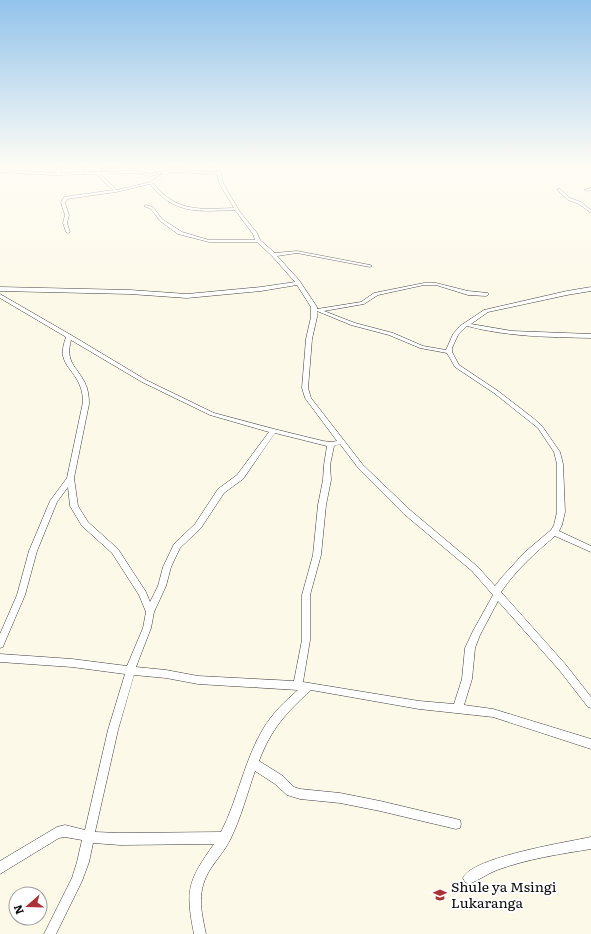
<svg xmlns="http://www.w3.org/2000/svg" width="591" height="934" font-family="Literata,serif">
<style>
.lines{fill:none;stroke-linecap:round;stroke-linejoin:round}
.minor-casing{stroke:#3d3d3d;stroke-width:1}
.minor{fill:#fff;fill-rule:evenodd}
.labels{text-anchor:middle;stroke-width:4;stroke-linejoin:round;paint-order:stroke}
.near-poi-label{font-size:14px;fill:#0a0a0a;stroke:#fff;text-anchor:start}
</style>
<rect width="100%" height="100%" fill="#fdf9e9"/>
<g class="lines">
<g class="minor-casing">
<g id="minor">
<path d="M60,165H64L60,173L78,172L80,168L85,165H90L83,170L82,172L139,171L150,174L170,170L177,165H182L174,170L217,172L215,165H219L223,183L240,212L257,233L260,240L275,253L297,251L370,265L372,266L370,267L297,253L277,256L299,280L317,307V309L361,302L374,293L424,283H436L468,291L488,293V295L486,296L468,295L436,285H424L378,295L364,304L324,311L355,323L393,333L423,346L446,350L453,334L460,326L484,310L567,291L591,287V291L567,295L488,312L471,324L512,331L591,334V338C549,337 508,337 467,326L458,335L452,348V352L459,365L498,391L533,418L542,426L560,452L563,464L565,512L562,525L559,531L591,546V552L555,536C535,553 516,570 501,592L566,665L591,697V708L588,707L560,671L498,601L480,635L475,648L472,679L464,705L493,709L591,739V749L493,717L419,709L311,690C286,713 271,729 259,761L283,776L294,787L300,789L340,793L380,801L456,819L460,820L461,824L460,828L456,829L380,811L340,803L300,799L287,795L275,784L255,771C247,794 241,818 230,840C225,850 217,859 211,868C196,891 201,910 206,934H194C185,889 188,881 214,844L120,845L93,843L89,862L82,881L56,934H44L72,878L77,862L82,840L65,837L59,838L0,874V861L57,827L65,825L85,830L108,730L125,674L72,667L0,662V654L72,659L127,666L143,628L146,612L139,595L112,553L82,526L70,506L68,487L57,502L37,551L25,595L4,644L3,647L0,648V634L17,595L29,551L50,501L67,478L83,402C83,394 81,386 76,378C72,371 65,365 63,356C62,350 64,343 66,337L0,298V294L71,335L146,380L214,413L274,429L323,441L331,442L337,441L305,398L302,388L306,339L311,317V307L297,285L261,291L187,298L130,294L0,291V287L130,290L187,294L261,287L295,282L272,256L257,242H209L178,234L160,221L151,209L144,206L146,205L153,207L162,219L182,232L209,240H255L253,234L235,210C200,211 175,216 150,184L116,192L67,199L65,203L69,215L67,223L70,232L68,233L66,232L63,223L65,215L61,203L64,197L113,190L96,174L53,175L0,172V170L57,173ZM171,172L217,174L219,183L234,208C200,209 177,213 153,183ZM139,173L150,176L164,173L150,182L117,190L100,174ZM317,311L351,325L389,335L420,348L447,353L455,367L494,393L538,428L554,452L557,464V512L554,525L551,530L525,552L502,577L495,586L478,567L410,510L363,465L311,398L308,388L312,339L317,317ZM71,340L142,382L210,415L269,432L237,475L218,489L195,524L174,544L163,567L158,586L150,602L146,592L118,549L88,522L78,506L74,478L89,404C89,396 88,389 85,383C76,365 65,363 71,340ZM275,433L327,446L324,465L323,480L318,505L313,555L302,595V640L294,681L198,676L166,670L136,667L151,628L154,612L166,586L171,567L180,548L201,528L224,493L243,479ZM340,444L359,469L404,514L472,571L493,595L473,631L465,648L462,679L454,704L419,701L303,682L310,640V595L321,555L326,505L331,480L330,465L334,446ZM134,675L166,678L198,684L298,690C285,701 272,714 263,729C244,761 238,799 221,832L120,833L95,832L118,730Z"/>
<polygon points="115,165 122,165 103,171 101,170"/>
<polygon points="591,188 591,190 587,191 585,190"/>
<polygon points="558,189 560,189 570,198 581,202 591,210 591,213 579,204 568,200 558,191"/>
<path d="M591,837V849C560,854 527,859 497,870C487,874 479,880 469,884L465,882L463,878C472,857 568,842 591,837Z"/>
</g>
</g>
<use href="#minor" class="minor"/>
</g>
<linearGradient id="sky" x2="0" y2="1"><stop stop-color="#93c3eb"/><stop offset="0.56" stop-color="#fefcf5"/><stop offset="1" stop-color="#fefcf5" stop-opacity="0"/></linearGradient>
<rect width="591" height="296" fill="url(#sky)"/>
<defs>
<g id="school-bare" transform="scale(1.08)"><path d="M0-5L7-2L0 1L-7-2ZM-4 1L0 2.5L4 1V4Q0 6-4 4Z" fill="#ac3037" stroke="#fff" stroke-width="2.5" paint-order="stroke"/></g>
</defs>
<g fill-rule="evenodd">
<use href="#school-bare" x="440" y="895"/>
</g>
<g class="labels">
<g class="near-poi-label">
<text x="451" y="892">Shule ya Msingi<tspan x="451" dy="16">Lukaranga</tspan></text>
</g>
</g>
<g transform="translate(28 906) rotate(250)"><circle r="19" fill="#ffffff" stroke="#9d9d9d"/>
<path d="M0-3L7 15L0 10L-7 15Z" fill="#ac3037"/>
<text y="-6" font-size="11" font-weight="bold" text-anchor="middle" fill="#0a0a0a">N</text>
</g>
</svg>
